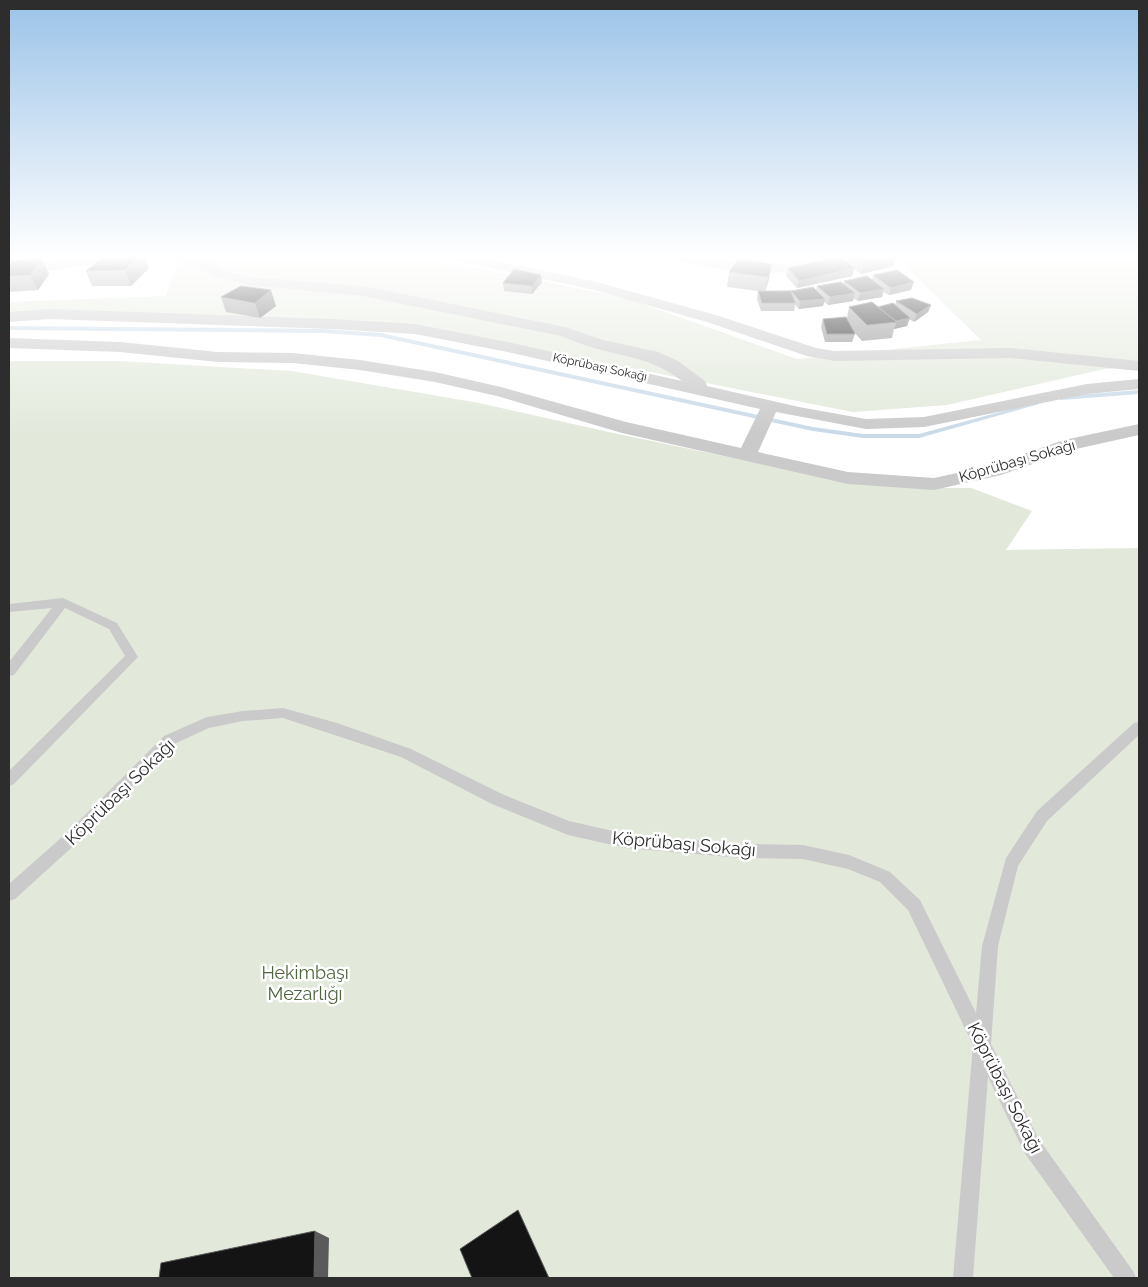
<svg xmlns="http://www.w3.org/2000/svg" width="1148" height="1287" font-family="Raleway,sans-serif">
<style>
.green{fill:#e2e9db}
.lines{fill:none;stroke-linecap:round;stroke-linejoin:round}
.stream{fill:#c9dae8;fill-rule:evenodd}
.service{fill:#cacaca;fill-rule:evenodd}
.minor{fill:#cacaca;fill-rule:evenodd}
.wall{fill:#8a8a8a}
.shaded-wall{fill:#5a5a5a}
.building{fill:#141414;stroke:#5a5a5a}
.labels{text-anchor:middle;stroke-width:5;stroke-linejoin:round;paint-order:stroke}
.far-street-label{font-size:12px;fill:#2d2d2d;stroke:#fff}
.street-label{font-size:15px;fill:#2d2d2d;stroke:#fff}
.near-street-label{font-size:18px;fill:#2d2d2d;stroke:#fff}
.near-park-label{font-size:18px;fill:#4e653e;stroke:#fff}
</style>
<rect width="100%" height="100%" fill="#fff"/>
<g class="green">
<polygon points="70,255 412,255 626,298 797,359 981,340 894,255 1139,255 1139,366 1104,369 947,405 853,412 428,328 268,317 9,315 9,302 166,296 177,263 62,260"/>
<polygon points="9,361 118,361 292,371 479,403 609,432 829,478 909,488 971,488 1032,511 1006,550 1139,548 1139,1278 9,1278"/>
</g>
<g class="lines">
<g class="stream">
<polygon points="9,326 323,329 381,333 813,427 863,434 919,434 1036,402 1039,404 919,438 863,438 813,431 381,337 323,333 9,330"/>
<polygon points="1139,390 1139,394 1061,400 1058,398 1061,396"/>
</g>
<g class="service">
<polygon points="63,598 117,623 138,657 14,784 9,786 9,771 125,656 109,629 65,608 14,675 9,676 9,662 52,608 9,612 9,604"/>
<polygon points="283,708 337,723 411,749 502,794 569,821 626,834 742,844 803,845 849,855 890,872 920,900 976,1013 982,946 1006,858 1037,811 1134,723 1139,722 1139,735 1047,821 1018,866 998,946 991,1044 1038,1138 1133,1271 1136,1278 1114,1278 1024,1152 988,1077 973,1278 953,1278 973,1045 908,910 880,882 848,869 803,859 742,858 626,848 568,835 492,804 401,757 283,718 243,721 209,728 174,744 80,840 15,899 9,901 9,884 70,830 164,736 207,717 243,711"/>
</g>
<g class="minor">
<polygon points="102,255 139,255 137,258 132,259 9,276 9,268"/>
<path d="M170,255H193L224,270L249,277L363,286L565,327L603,340L658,352L678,361L705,381L707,386L799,407L866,419L924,417L1087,384L1139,379V389L1087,394L924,427L866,429L776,412L758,452L848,472L934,478L989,466L1064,440L1139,424V435L1076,449L1001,475L934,490L848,484L622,433L497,396L435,382L360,370L293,363L218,362L120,352L9,348V338L120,342L218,352L293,353L360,360L435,372L501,387L626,422L741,448L760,409L512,353L415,334L332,329L50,319L9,322V312L50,309L332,319L415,324L512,343L682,381C652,358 630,358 594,348C583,345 572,340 561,336L363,296L249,285L214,276L181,260L172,258Z"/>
<polygon points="442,255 469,255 597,282 719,316 816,348 835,351 1010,348 1139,361 1139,371 1010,358 835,361 807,356 707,322 594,290 449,259 444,258"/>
<path d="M666,255H689L712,259L762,264L811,262L837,255H856C851,262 837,265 828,267C775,278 720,272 668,258Z"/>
</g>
</g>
<g class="wall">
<polygon points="9,255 14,261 42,259 49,274 38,290 9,292"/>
<polygon points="736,255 762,255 762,257"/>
<polygon points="848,255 897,255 893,266 861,274 854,269 852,276 797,288 786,276 788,268 846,262"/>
<polygon points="772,264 769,279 765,291 816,290 817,286 844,284 844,281 872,280 873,275 911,290 889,295 883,292 882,297 858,301 853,298 853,301 828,305 824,302 823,306 799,309 795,305 794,311 761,311 757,299 758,291 727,287 729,272"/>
<polygon points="149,268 131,286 92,286 86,271"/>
<polygon points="541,275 542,282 532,294 504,291 503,283"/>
<polygon points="221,297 276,306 260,318 226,312"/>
<polygon points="896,301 931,305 928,312 914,322 909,319 907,326 894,329 892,338 862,341 853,331 855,334 852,342 825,342 821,327 823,319 847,318 849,307 878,307 895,305"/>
</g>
<g class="shaded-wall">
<polygon points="10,255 13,255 14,263 9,264 9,256"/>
<polygon points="142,255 144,255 149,268 131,286 125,270"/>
<polygon points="881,255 897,255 893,266 861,274 865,258"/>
<polygon points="42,259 49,274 38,290 30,275"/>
<polygon points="772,264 769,279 765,292 768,277"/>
<polygon points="854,268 852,276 797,288 799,281"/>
<polygon points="541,275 542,282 532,294 532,286"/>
<polygon points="914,282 911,290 889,295 891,288"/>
<polygon points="884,289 882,297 858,301 860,293"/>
<polygon points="271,290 276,306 260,318 255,303"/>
<polygon points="855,293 853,301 828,305 830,297"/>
<polygon points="825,299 823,306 799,309 800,301"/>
<polygon points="931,305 928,312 914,322 917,314"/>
<polygon points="910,318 907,326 894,329 897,322 892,323"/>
<polygon points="315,1231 329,1238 328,1278 314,1278"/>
</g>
<g class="building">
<polygon points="106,255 142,255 125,270 86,271"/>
<polygon points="860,255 881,255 865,258"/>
<polygon points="840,257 854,268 799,281 788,268"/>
<polygon points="42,259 30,275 9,276 9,264 12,261"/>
<polygon points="738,259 772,264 768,277 729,272"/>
<polygon points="514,269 541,275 532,286 503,283"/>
<polygon points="897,270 914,282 891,288 873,275"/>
<polygon points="867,276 884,289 860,293 844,281"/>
<polygon points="841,282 855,293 830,297 817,286"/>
<polygon points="241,286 271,290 255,303 221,297"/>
<polygon points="813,287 825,299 800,301 791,291 795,303 762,303 758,291 791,291"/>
<polygon points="912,298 931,305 917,314 896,301"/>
<polygon points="872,302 897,322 867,325 849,307"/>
<polygon points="893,303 910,318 896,321 878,307"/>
<polygon points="846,317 855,334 827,334 823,319"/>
<polygon points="518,1210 549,1278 472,1278 460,1249"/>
<polygon points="315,1231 314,1278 159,1278 161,1263"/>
</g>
<linearGradient id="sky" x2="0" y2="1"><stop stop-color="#9bc3e8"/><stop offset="0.59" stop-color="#fff"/><stop offset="1" stop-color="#fff" stop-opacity="0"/></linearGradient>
<rect width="1148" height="435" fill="url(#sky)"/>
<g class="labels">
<g class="far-street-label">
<text transform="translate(600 367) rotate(12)" y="4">Köprübaşı Sokağı</text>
</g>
<g class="street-label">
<text transform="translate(1017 461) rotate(-16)" y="5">Köprübaşı Sokağı</text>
</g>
<g class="near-street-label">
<text transform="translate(120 792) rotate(-44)" y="6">Köprübaşı Sokağı</text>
<text transform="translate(684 844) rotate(5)" y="6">Köprübaşı Sokağı</text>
<text transform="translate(1005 1088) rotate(63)" y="6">Köprübaşı Sokağı</text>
</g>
<g class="near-park-label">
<text x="305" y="979">Hekimbaşı<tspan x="305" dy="21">Mezarlığı</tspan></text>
</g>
</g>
<rect width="1148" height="1287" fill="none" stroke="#2d2d2d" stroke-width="20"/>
</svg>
